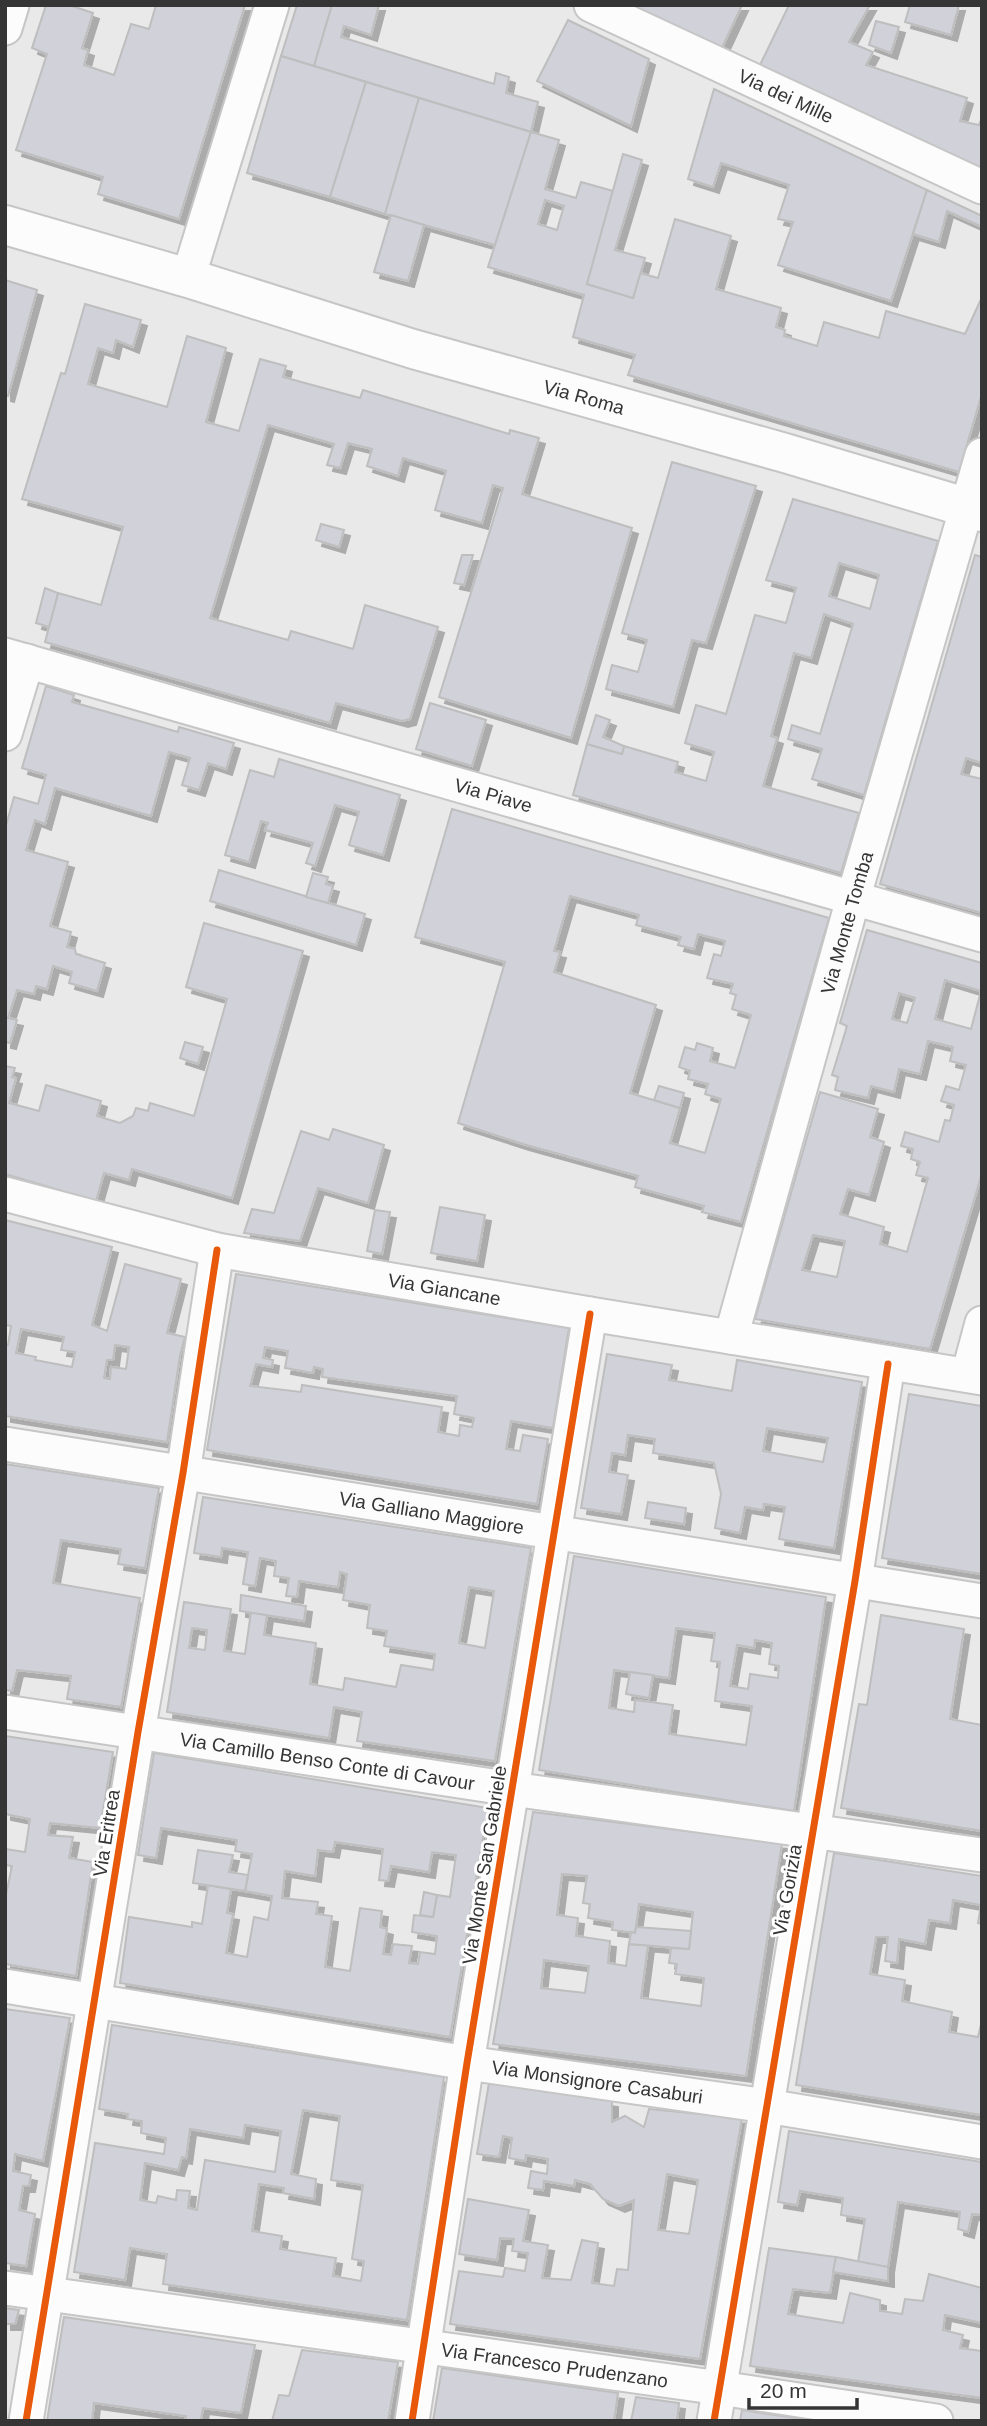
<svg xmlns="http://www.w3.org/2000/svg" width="987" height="2426" font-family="Arial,sans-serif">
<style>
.building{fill:#d0d1d9;stroke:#bebebf;stroke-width:2;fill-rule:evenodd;filter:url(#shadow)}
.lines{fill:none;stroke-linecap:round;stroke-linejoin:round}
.minor-casing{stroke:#c6c6c7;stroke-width:37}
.tertiary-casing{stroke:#c6c6c7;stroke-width:42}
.minor{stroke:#fcfcfc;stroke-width:33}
.tertiary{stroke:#fcfcfc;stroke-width:38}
.cycleway-casing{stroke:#fff;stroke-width:11}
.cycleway{stroke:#e8590c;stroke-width:7}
.labels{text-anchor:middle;stroke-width:6;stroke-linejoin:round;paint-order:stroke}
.street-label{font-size:19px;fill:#353536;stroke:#fff}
</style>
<defs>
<filter id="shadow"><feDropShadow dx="6" dy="6" stdDeviation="0" flood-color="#0004"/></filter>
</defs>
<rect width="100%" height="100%" fill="#e9e9ea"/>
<g class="building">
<polygon points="46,5 69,5 93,13 82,48 88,50 84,65 114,75 131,24 149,29 156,5 245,5 179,219 98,194 103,177 16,150 47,54 32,48"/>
<polygon points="297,5 332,5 314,66 281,56"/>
<polygon points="332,5 379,5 371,35 344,26 341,37 494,84 496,73 509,77 506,93 538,102 531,132 314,66"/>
<polygon points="626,5 742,5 721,50"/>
<polygon points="789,5 870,5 849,42 873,52 866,65 967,98 960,121 979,125 982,117 982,176 759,67"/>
<polygon points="910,5 959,5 951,35 905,22"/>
<polygon points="568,20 649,59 631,126 537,81"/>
<polygon points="876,21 899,27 891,53 869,45"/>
<polygon points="281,56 366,82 330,197 247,173"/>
<polygon points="366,82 419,98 385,214 330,197"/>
<polygon points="714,89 927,190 891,301 778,265 793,222 778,219 789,185 721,163 713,187 688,179"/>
<polygon points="419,98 531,132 495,245 385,214"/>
<path d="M531,132L559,140L545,189L576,198L581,182L613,191L587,284L633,298L640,273L658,278L675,219L731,236L716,289L781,308L776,327L785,330L784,336L817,346L824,322L879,338L886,311L965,334L982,297V393L959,472L628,375L635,355L573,337L584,295L488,267ZM545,200L564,206L557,230L538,224Z"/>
<polygon points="623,154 642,160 615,250 645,258 633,298 587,284"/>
<polygon points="927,190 982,216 982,227 947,211 939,242 913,234"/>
<polygon points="391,215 424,225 408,281 374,272"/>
<polygon points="5,280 37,290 8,396 5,395"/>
<polygon points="85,304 141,320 133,347 116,340 113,353 98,348 88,384 167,407 187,336 226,348 206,422 239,431 260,359 286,366 283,377 360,398 363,390 509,434 510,430 539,438 522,494 632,528 571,738 439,697 503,488 493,485 482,523 435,510 446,471 403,458 398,476 367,466 372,449 348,443 340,468 327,465 334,444 268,425 210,618 288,640 291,631 353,649 365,605 438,627 410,719 402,721 336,703 330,723 45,642 58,593 101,605 123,527 22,499 61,373 65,374"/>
<polygon points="672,462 756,486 706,643 692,640 673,707 606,689 612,665 638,672 647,640 622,633"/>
<path d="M793,499L938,541L864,795L812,779L822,749L788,739L792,725L820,734L853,624L824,614L811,658L794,653L771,736L777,738L763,786L859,813L841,873L573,795L587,744L622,754L624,746L678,762L675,772L706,781L714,752L685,743L696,705L726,714L755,615L786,623L796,588L766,580ZM839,563L879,575L870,609L829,596Z"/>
<polygon points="321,524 344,530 339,547 316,540"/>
<polygon points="462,555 473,555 464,585 454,583"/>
<polygon points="975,555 982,557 982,763 966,758 961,774 982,779 982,913 880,884"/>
<polygon points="45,588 58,593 49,627 36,623"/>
<polygon points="46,686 74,695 72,702 178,732 179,727 234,743 226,769 208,763 199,790 182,785 190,758 169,752 151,816 55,788 45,824 35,820 26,850 68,862 50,926 71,932 67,947 75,949 76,954 105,963 97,991 69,983 72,972 53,966 47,989 36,986 34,994 17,990 8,1018 17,1020 10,1043 5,1042 5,829 14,797 38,804 46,775 22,768"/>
<polygon points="430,703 486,720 472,766 416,749"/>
<polygon points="596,715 610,720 603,737 624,746 622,754 587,744"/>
<polygon points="279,759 400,795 383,855 349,845 359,812 335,805 315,866 306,863 313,843 265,830 268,823 261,821 249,862 225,855 250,770 274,777"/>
<path d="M452,809L829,918L741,1222L702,1212L704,1206L635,1187L638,1176L523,1144L458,1123L505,962L415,937ZM570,896L639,915L636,925L681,937L678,945L694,949L698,934L725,941L721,956L714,954L707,978L733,984L730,993L736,995L732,1009L751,1015L735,1068L710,1061L713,1048L697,1043L695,1050L685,1047L679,1067L690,1071L688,1079L708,1084L705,1094L721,1099L705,1153L670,1143L680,1108L630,1093L656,1005L554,972L560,952L554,951Z"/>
<polygon points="219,870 365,914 356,945 210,901"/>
<polygon points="313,873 328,877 326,884 333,886 328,903 306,897"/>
<polygon points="204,923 303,951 232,1198 132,1169 129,1180 104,1173 96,1201 5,1174 5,1066 15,1068 12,1077 16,1078 9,1103 39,1111 46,1085 101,1101 97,1116 120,1123 133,1116 136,1108 148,1111 150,1103 194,1116 227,999 186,987"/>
<path d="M867,930L982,963V1173L930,1349L755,1319L820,1092L878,1109L870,1137L884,1142L869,1195L848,1189L840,1214L884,1227L880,1244L907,1252L928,1178L916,1175L920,1162L911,1159L913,1149L901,1146L905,1132L939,1142L945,1120L950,1121L954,1105L941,1101L946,1086L959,1090L966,1065L950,1061L953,1047L928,1041L920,1074L899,1069L894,1092L871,1086L868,1098L835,1090L838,1077L832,1075L847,1026L840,1023ZM945,980L981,991L971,1029L935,1019ZM899,993L915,998L907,1023L892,1019ZM813,1235L845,1241L837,1277L802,1270Z"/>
<polygon points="185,1042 203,1047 198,1064 180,1058"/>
<polygon points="659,1086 684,1093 680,1108 654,1100"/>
<polygon points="333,1129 384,1145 368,1203 318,1188 300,1241 244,1233 252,1209 274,1213 301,1131 329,1140"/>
<polygon points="440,1207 485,1215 477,1261 431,1253"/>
<polygon points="375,1210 390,1212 382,1254 367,1251"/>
<path d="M5,1220L112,1247L92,1325L107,1331L125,1264L181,1279L167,1333L185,1337L180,1355L167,1442L5,1416V1345H8L11,1326L5,1325ZM21,1329L64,1337L61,1350L75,1352L72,1367L35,1360L36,1357L16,1353ZM115,1345L129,1347L126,1369L111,1367L110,1379L104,1378L107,1360H113Z"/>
<path d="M236,1274L569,1328L553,1428L511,1421L506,1449L520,1451L523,1435L548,1439L537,1504L207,1450ZM265,1347L288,1351L285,1368L313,1373L314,1367L323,1369L322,1377L457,1396L454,1414L474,1418L472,1427L460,1425L459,1436L438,1432L442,1407L302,1385L301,1392L250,1386L256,1364L272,1367L273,1360L263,1358Z"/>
<path d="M607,1354L672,1365L669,1380L732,1391L737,1360L862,1382L834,1548L779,1539L785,1507L764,1504L763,1510L745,1507L740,1533L715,1528L721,1494L714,1463L653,1453L655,1439L628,1435L625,1455L612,1453L609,1472L628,1475L621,1514L581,1508ZM767,1428L828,1438L823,1462L763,1451Z"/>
<polygon points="909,1394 982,1406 982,1574 882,1558"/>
<polygon points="5,1464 159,1488 145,1568 118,1564 121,1549 61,1540 53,1583 140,1598 121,1707 67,1699 71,1676 17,1670 12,1691 5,1690"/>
<path d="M203,1497L531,1548L495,1761L357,1741L362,1712L334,1707L329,1738L167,1712L184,1602L231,1609L224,1651L245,1654L251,1612L267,1615L264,1635L316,1643L310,1684L343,1690L345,1678L396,1687L401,1665L433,1670L435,1654L384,1646L387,1631L367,1628L370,1605L343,1600L347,1574L340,1572L338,1587L299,1581L297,1597L286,1596L289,1578L274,1576L276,1561L260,1558L255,1586L243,1584L248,1552L222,1548L221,1557L194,1553ZM469,1587L494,1591L485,1648L459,1643ZM192,1628L207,1630L205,1650L189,1648Z"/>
<polygon points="648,1502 686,1508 684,1524 645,1518"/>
<path d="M574,1556L826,1597L794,1811L539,1770ZM676,1628L715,1633L711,1661L720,1662L715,1701L752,1706L746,1745L669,1734L673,1705L635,1700L634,1712L609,1708L614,1670L669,1678ZM755,1640L772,1643L769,1664L779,1666L778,1678L750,1674L748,1689L730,1686L737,1645L754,1648Z"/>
<polygon points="241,1595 306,1606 304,1621 240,1611"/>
<polygon points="881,1615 964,1629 950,1719 982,1725 982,1831 841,1808 859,1704 867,1705"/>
<polygon points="630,1672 653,1675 649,1698 626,1694"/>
<polygon points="5,1736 113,1752 100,1828 50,1823 48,1835 73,1837 69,1858 93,1862 76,1976 5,1964 5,1899 12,1866 5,1865 5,1849 25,1852 30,1819 5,1814"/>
<path d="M154,1753L488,1808L450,2037L120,1983L129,1917L192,1927V1922L202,1924L208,1885L231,1889L227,1913L233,1914L226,1953L247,1957L254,1917L268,1920L272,1896L245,1891L252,1854L235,1851L237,1840L161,1828L156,1858L138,1855ZM335,1842L383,1849L379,1880L388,1881L391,1866L429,1872L432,1852L456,1855L450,1897L437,1895L433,1917L414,1915L412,1932L437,1936L435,1954L420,1952L418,1964L409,1963L412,1946L393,1944L391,1955L383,1954L387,1929L380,1927L382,1911L360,1908L350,1971L325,1967L332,1916L316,1914L318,1902L282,1898L285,1871L315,1876L318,1850L333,1852Z"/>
<path d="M533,1812L782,1843L746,2076L493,2044ZM562,1874L587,1876L583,1903L590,1904L588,1918L613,1922L612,1930L635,1933L639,1904L693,1912L689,1949L671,1948L669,1963L677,1964L675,1974L704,1978L701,2006L641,1998L648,1945L629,1944L626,1966L608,1963L610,1941L576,1936L578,1918L557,1915ZM544,1960L589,1966L585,1993L541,1988Z"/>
<polygon points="198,1850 233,1855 229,1872 248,1875 245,1891 193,1883"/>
<polygon points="834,1853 982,1876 982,1924 978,1923 981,1905 953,1900 950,1923 929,1920 925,1944 899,1939 897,1963 885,1961 888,1937 876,1937 870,1974 905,1980 902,2001 952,2012 949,2032 978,2037 982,2020 982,2115 796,2085"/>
<polygon points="424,1892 437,1895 433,1917 420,1915"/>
<polygon points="636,1927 691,1931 689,1949 629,1944 631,1932 635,1933"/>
<polygon points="5,2009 70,2018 43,2161 15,2154 13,2171 31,2175 29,2186 23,2186 19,2210 35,2214 26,2266 5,2263"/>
<path d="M112,2025L444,2077L407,2320L163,2284L167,2254L130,2248L125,2280L74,2272L95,2143L164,2154L166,2138L141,2133L142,2121L127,2119L128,2114L99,2109ZM303,2110L340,2116L331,2180L363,2185L352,2259L364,2261L361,2281L333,2276L336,2258L280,2249L282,2236L252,2231L259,2184L284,2188L283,2193L314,2199L316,2179L291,2174ZM245,2125L281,2131L275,2172L205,2160L197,2210L188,2208L190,2191L177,2190L176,2200L158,2196L156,2203L140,2200L145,2163L178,2170L182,2157L186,2158L190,2129L243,2138Z"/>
<path d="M489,2083L612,2101V2122L625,2116L644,2127L649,2109L742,2118L700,2359L450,2324L459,2271L503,2277L505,2268L525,2271L528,2253L512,2251L514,2239L500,2238L497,2260L459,2254L468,2199L529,2210L523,2241L548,2245L542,2278L571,2280L582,2240L598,2243L592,2283L614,2286L617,2269L628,2270L634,2200L619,2206L603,2199L590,2184L575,2180L574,2186L544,2181L543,2190L528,2188L531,2171L547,2174L548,2159L526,2155L525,2161L509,2158L512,2138L503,2136L499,2157L477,2154ZM667,2174L698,2180L689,2234L658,2230Z"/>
<polygon points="789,2131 982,2162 982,2215 972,2214 968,2232 958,2229 960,2212 898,2202 888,2267 858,2262 865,2219 841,2215 843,2198 800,2191 797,2205 778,2202"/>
<polygon points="769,2248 836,2257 830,2293 793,2289 788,2314 843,2323 850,2293 880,2300 880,2311 902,2314 905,2299 923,2301 929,2274 982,2288 982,2323 945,2315 943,2330 963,2335 960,2348 982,2351 982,2398 750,2366"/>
<polygon points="836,2257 888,2267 888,2281 833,2272"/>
<polygon points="5,2308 19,2310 15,2324 5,2324"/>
<polygon points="64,2317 255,2345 241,2413 203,2408 201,2420 204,2421 185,2421 186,2416 94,2403 92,2421 47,2421"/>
<polygon points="302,2350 398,2362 388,2421 272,2421 279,2395 289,2396"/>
<polygon points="442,2368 618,2393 614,2421 433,2421"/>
<polygon points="636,2397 679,2403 677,2421 631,2421"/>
<polygon points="742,2410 815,2421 740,2421"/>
</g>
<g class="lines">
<g class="minor-casing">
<g id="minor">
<path id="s1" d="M591,5L982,187"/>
<polyline points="5,28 12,5"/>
<polyline points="188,278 272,5"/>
<path id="s2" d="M5,655L982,935"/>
<polyline points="5,734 27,661"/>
<path id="s3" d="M5,1194L217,1250L590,1314L982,1378"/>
<path id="s4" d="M731,1337L853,899L982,455"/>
<polyline points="968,1375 982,1323"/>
<path id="s5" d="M5,1444L982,1601"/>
<path id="s6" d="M5,1712L512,1789L982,1855"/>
<path id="s7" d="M5,1986L467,2063L767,2106L982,2142"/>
<path id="s8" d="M5,2288L720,2388L936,2421"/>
<polyline points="26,2421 138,1732 183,1473 217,1250"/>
<polyline points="412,2421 467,2063 590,1314"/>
<polyline points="714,2421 855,1581 888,1364"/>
</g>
</g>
<g class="tertiary-casing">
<g id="tertiary">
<path id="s9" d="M5,225L188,278L413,349L785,453L982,512"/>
</g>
</g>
<use href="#minor" class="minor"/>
<use href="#tertiary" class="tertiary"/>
<g class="cycleway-casing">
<g id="cycleway">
<polyline points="26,2421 138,1732 183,1473 217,1250"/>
<polyline points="412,2421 467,2063 590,1314"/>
<polyline points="714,2421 855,1581 888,1364"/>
</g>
</g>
<use href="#cycleway" class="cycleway"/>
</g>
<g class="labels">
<g class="street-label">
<text dy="7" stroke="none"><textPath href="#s1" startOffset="215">Via dei Mille</textPath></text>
<text dy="7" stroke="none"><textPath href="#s9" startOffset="604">Via Roma</textPath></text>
<text dy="7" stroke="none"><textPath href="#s2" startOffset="508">Via Piave</textPath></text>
<text dy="7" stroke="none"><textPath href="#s4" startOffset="430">Via Monte Tomba</textPath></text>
<text dy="7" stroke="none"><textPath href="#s3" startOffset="450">Via Giancane</textPath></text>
<text dy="7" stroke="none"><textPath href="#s5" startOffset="432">Via Galliano Maggiore</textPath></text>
<text dy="7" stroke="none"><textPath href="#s6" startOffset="326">Via Camillo Benso Conte di Cavour</textPath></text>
<text transform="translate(106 1833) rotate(-81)" y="7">Via Eritrea</text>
<text transform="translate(484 1865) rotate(-81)" y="7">Via Monte San Gabriele</text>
<text transform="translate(787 1890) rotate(-80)" y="7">Via Gorizia</text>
<text dy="7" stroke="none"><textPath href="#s7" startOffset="600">Via Monsignore Casaburi</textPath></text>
<text dy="7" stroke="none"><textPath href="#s8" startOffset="555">Via Francesco Prudenzano</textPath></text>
</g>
</g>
<rect width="987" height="2426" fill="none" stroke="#353536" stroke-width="14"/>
<path d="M749 2398v10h108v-10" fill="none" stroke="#353536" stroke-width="3.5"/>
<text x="760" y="2398" font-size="21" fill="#353536" stroke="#ffffff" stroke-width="5" paint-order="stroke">20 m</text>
</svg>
